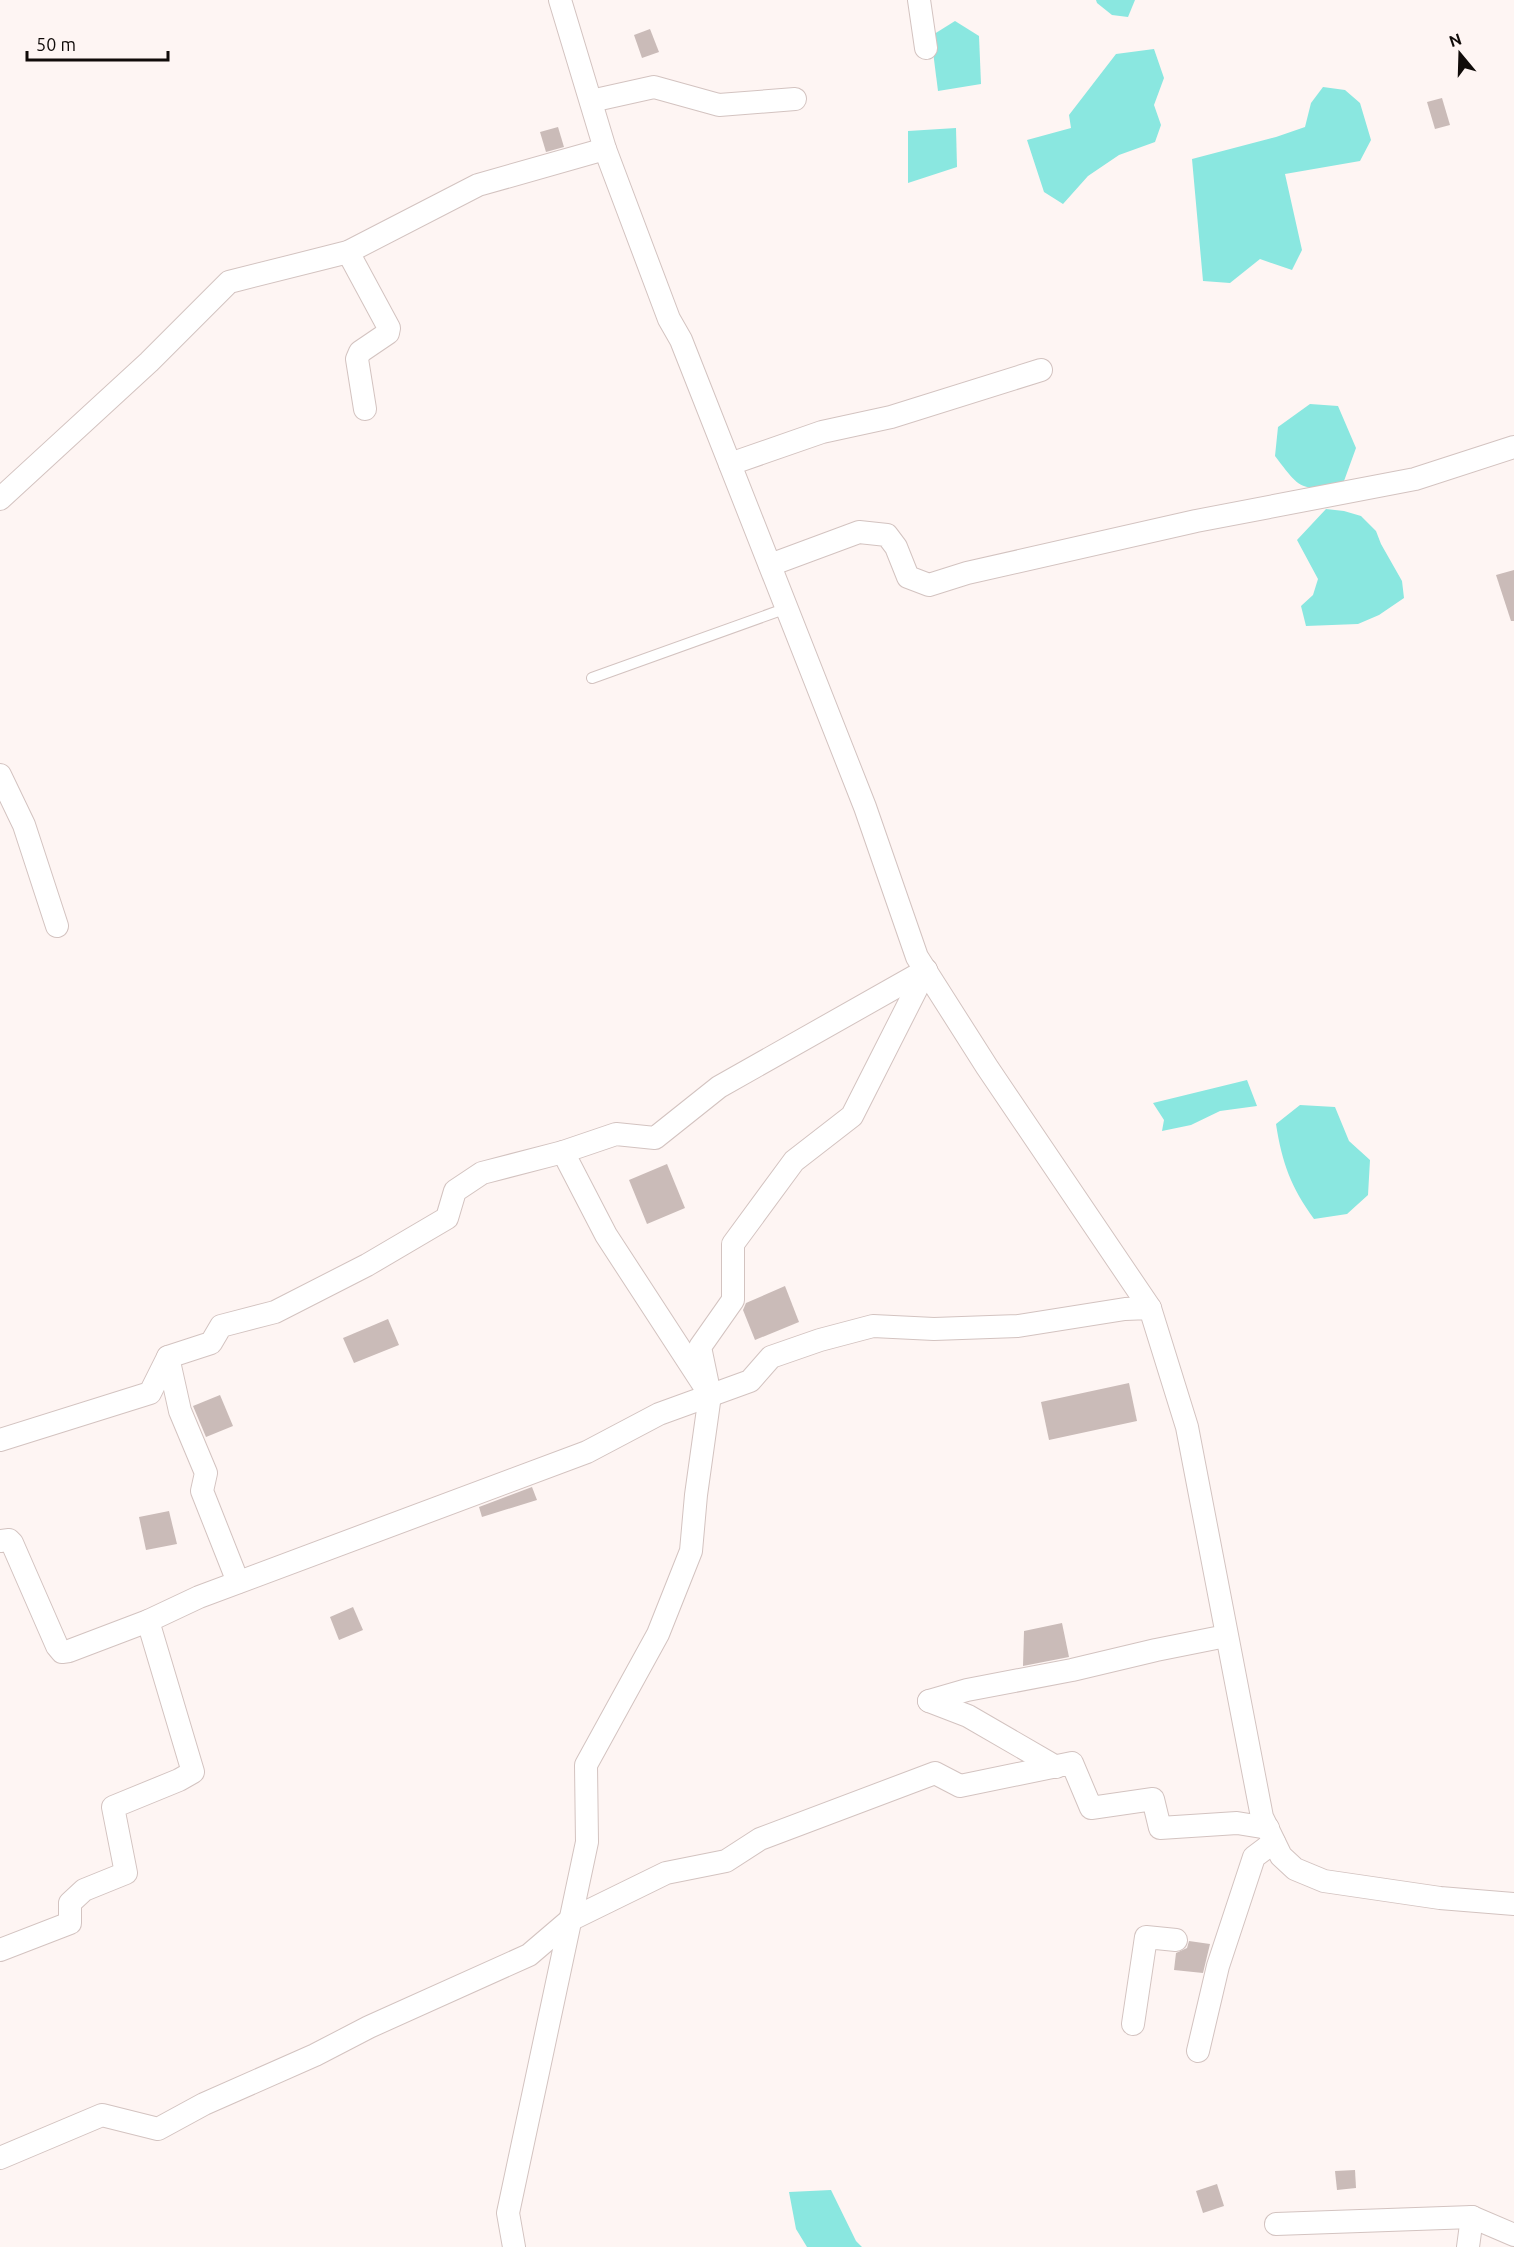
<svg xmlns="http://www.w3.org/2000/svg" width="1514" height="2247" font-family="Ubuntu,sans-serif">
<style>
.water{fill:#8ae7e0}
.building{fill:#cabbb8}
.lines{fill:none;stroke-linecap:round;stroke-linejoin:round}
.lane-casing{stroke:#d3c3c0;stroke-width:12}
.street-casing{stroke:#d3c3c0;stroke-width:24}
.lane{stroke:#fff;stroke-width:10}
.street{stroke:#fff;stroke-width:22}
</style>
<rect width="100%" height="100%" fill="#fef5f3"/>
<g class="water">
<polygon points="1096,0 1135,0 1128,17 1112,15 1097,3"/>
<polygon points="955,21 979,36 981,84 938,91 931,36"/>
<polygon points="1154,49 1164,78 1154,105 1161,125 1155,142 1119,155 1088,176 1063,204 1044,192 1027,140 1071,128 1069,115 1116,54"/>
<polygon points="1323,87 1345,90 1360,103 1371,140 1360,161 1285,174 1302,250 1292,270 1260,259 1230,283 1203,281 1192,159 1276,137 1305,127 1311,103"/>
<polygon points="956,128 957,167 908,183 908,131"/>
<path d="M1310,404L1338,406L1356,448L1344,481C1302,494 1300,489 1275,456L1278,427Z"/>
<polygon points="1326,509 1344,511 1361,516 1376,531 1381,544 1402,581 1404,598 1379,615 1358,624 1306,626 1301,606 1313,595 1318,579 1297,540"/>
<polygon points="1247,1080 1257,1106 1220,1111 1191,1125 1162,1131 1164,1120 1153,1103"/>
<path d="M1300,1105L1335,1107L1349,1141L1370,1160L1368,1195L1347,1214L1314,1219C1291,1187 1282,1163 1276,1124Z"/>
<polygon points="831,2190 856,2241 862,2247 807,2247 796,2229 789,2192"/>
</g>
<g class="building">
<polygon points="650,29 659,52 642,58 634,35"/>
<polygon points="1442,98 1450,125 1435,129 1427,102"/>
<polygon points="558,127 564,147 546,152 540,132"/>
<polygon points="1514,570 1514,621 1511,621 1496,575"/>
<polygon points="667,1164 685,1208 647,1224 629,1180"/>
<polygon points="785,1286 799,1322 755,1340 743,1310 746,1303"/>
<polygon points="388,1319 399,1345 354,1363 343,1338"/>
<polygon points="1129,1383 1137,1421 1049,1440 1041,1402"/>
<polygon points="220,1395 233,1426 206,1437 193,1406"/>
<polygon points="532,1487 537,1500 482,1517 479,1507"/>
<polygon points="169,1511 177,1544 146,1550 139,1517"/>
<polygon points="353,1607 363,1630 339,1640 330,1617"/>
<polygon points="1062,1623 1069,1657 1023,1666 1024,1631"/>
<polygon points="1189,1941 1210,1944 1203,1973 1174,1970 1176,1953 1187,1948"/>
<polygon points="1355,2170 1356,2188 1337,2190 1335,2171"/>
<polygon points="1217,2184 1224,2206 1203,2213 1196,2191"/>
</g>
<g class="lines">
<g class="lane-casing">
<polyline id="lane" points="592,678 787,608"/>
</g>
<g class="street-casing">
<g id="street">
<polyline points="560,0 605,149 669,319 681,340 865,807 917,957 987,1067 1150,1308"/>
<polyline points="919,0 926,48"/>
<polyline points="591,101 654,87 719,105 795,99"/>
<polyline points="348,252 389,328 388,333 360,352 357,359 365,409"/>
<polyline points="730,464 822,432 891,417 1041,370"/>
<polyline points="0,499 149,362 229,282 348,252 478,185 605,149"/>
<polyline points="770,565 859,532 887,535 896,547 908,577 929,585 967,573 1196,521 1415,479 1514,447"/>
<polyline points="0,775 24,825 57,926"/>
<polyline points="563,1152 606,1235 703,1384"/>
<polyline points="168,1357 180,1411 206,1473 202,1491 238,1582"/>
<polyline points="0,1440 150,1393 168,1357 211,1343 221,1326 275,1312 367,1265 447,1218 455,1191 482,1173 563,1152 616,1134 655,1138 719,1087 926,970"/>
<polyline points="0,1541 9,1540 12,1543 57,1646 62,1652 69,1651 148,1621"/>
<polyline points="929,1701 967,1690 1072,1670 1156,1650 1226,1636"/>
<polyline points="929,1701 968,1716 1056,1767"/>
<polyline points="0,1950 70,1923 70,1903 84,1890 126,1873 113,1807 179,1780 193,1772 148,1621 199,1597 587,1452 659,1414 750,1381 771,1357 820,1340 873,1326 934,1329 1018,1326 1125,1309 1150,1308 1187,1427 1262,1817 1281,1856 1295,1869 1324,1881 1440,1898 1514,1904"/>
<polyline points="1133,2024 1146,1937 1176,1940"/>
<polyline points="1198,2051 1218,1966 1254,1857 1274,1842"/>
<polyline points="0,2158 102,2115 158,2129 204,2104 315,2055 369,2027 529,1955 570,1920 666,1873 726,1861 760,1839 935,1773 960,1786 1072,1763 1091,1808 1153,1799 1160,1828 1237,1823 1268,1828"/>
<polyline points="1276,2224 1472,2217 1514,2235"/>
<polyline points="514,2247 508,2213 587,1842 586,1765 658,1634 691,1551 696,1495 710,1395 700,1347 733,1300 733,1244 794,1161 852,1116 926,970"/>
<polyline points="1468,2247 1472,2217"/>
</g>
</g>
<use href="#lane" class="lane"/>
<use href="#street" class="street"/>
</g>
<g transform="translate(1460 54) rotate(341)" stroke="#fef5f3" stroke-width="4.5" paint-order="stroke">
<path d="M0-4.5L10 22L0 15L-10 22Z" fill="#100b09"/>
<text y="-9" font-size="16" font-weight="bold" text-anchor="middle" fill="#100b09">N</text>
</g>
<path d="M27 51v9h141v-9" fill="none" stroke="#100b09" stroke-width="3"/>
<text x="36" y="51" font-size="18" fill="#100b09" stroke="#fef5f3" stroke-width="4.5" paint-order="stroke">50 m</text>
</svg>
